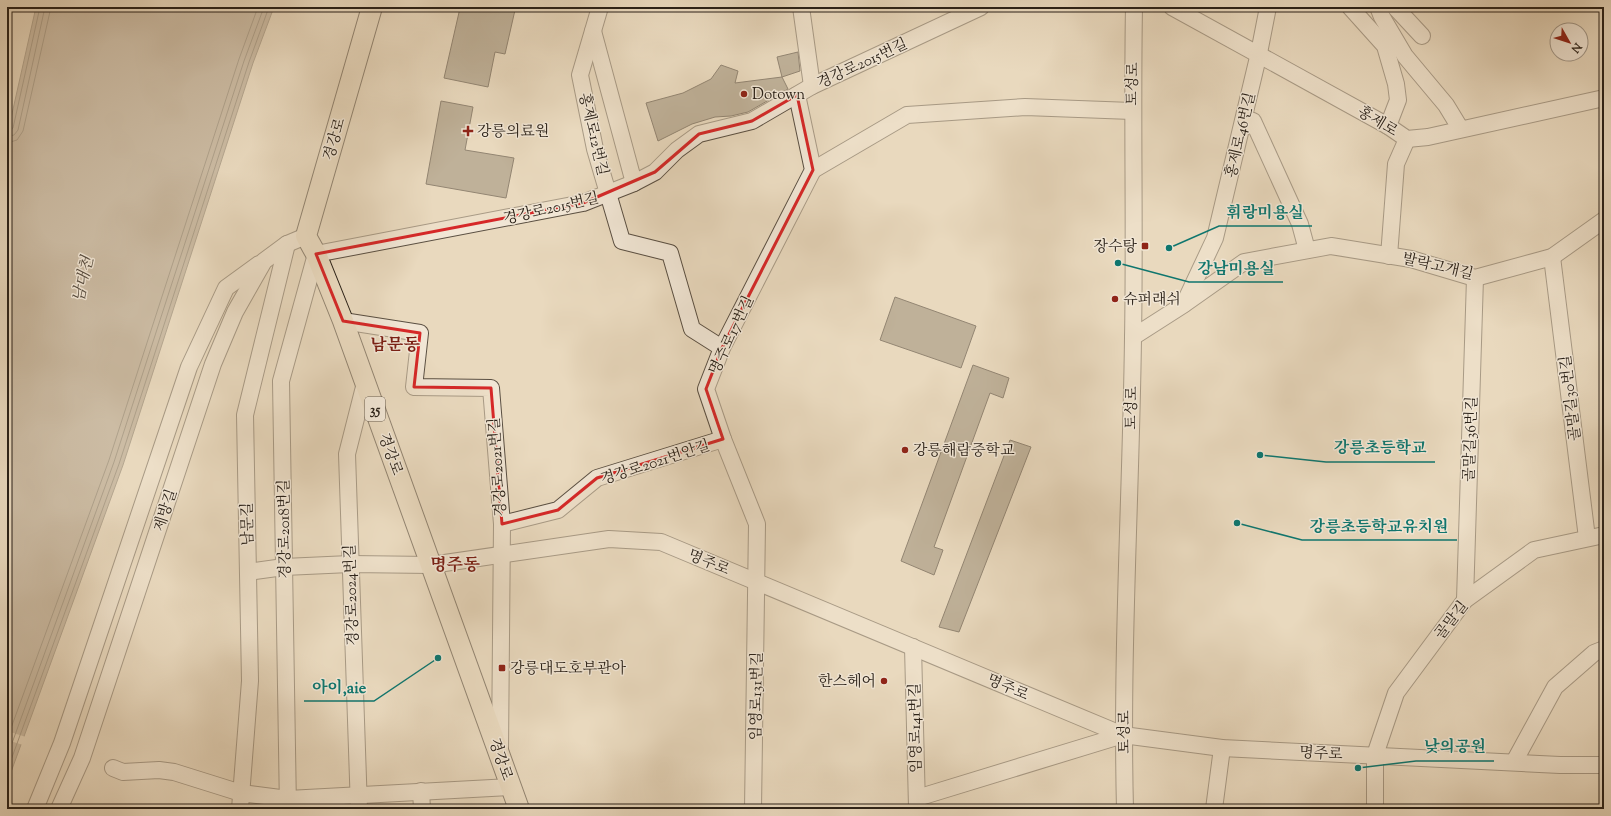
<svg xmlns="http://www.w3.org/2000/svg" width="1611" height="816" font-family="'Sorts Mill Goudy','Noto Serif KR',serif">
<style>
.water{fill:#a89a86;stroke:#766a5a}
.pier{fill:#e9d9be}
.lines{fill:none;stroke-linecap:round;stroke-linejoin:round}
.shore{stroke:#695e4f;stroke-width:1}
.building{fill:#8d816e;stroke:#2a2118}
.minor-casing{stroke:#5a4f42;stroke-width:18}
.major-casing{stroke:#2a2118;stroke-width:22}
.minor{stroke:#f1e6d5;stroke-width:16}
.major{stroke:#e9d9be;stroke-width:20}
.marked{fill:none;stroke:#d62828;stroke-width:3;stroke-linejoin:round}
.poi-dot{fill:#8f2418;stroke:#f1e6d5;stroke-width:1.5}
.labels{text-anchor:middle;stroke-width:3;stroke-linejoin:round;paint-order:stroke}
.shield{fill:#f1e6d5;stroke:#665c51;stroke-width:1}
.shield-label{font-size:14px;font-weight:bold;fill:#2a2118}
.street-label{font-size:15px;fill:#2a2118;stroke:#f1e6d5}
.poi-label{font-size:15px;fill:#2a2118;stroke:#f1e6d5;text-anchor:start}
.water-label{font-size:16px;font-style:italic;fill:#564b3e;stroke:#f1e6d5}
.quarter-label{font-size:17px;font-weight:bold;fill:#7a1f14;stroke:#f1e6d5}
.leader{fill:none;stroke:#0f766e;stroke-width:1.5}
.callout-dot{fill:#0f766e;stroke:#f1e6d5;stroke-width:1.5}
.callout-label{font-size:16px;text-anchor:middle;font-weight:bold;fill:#0f766e;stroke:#f1e6d5;stroke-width:3;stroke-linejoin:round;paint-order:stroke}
</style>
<rect width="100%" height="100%" fill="#e9d9be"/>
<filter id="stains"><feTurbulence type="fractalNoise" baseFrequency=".005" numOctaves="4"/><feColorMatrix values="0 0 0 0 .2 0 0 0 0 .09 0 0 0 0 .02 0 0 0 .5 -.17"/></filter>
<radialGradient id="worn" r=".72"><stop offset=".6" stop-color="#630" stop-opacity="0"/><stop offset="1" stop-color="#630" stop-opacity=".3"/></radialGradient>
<polygon class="water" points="36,7 274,7 253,63 123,465 7,783 7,136"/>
<polygon class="pier" points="7,731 26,737 23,745 7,740"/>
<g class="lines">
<g class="shore">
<polyline points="7,132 13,128 40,7"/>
<polyline points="7,137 14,135 18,130 45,7"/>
<polyline points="7,143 17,140 23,131 51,7"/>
<polyline points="7,739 109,460 239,59 258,7"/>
<polyline points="7,757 114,462 244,61 264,7"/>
<polyline points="7,771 119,464 249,62 269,7"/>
</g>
</g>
<g class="building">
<polygon points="471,7 502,7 515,10 505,54 495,52 488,87 444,78 460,8 470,10"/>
<polygon points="798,52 800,71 782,77 777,57"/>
<polygon points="721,65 738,71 735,83 782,77 788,89 748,112 731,116 715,117 692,124 658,141 646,103 683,93 711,79"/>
<polygon points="441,101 473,107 465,150 514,158 506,198 426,184"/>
<polygon points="895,297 976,326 961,368 880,340"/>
<polygon points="973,365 1009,378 1003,398 990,393 934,547 943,550 934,575 901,561"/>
<polygon points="1010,440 1031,447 959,632 939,627"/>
</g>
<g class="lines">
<g class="minor-casing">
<g id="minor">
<polyline points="600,7 580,75 595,149 622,241 670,253 692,329 722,348"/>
<polyline points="801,7 812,86"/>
<polyline points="1172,7 1388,126 1407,139 1428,137 1604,98"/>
<polyline points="1350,7 1385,46 1396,84 1398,100 1388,126"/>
<polyline points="1378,7 1382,17 1405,56 1446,105 1460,128"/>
<polyline points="1395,7 1422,36"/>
<polyline points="593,31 634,183"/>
<polyline points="1243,122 1250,120 1253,121 1300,224 1307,250"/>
<polyline points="813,170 907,115 1025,107 1132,111"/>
<polyline points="1389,256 1396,164 1407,139"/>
<polyline points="1552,257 1587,538"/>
<polyline points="1184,304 1215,238 1259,53 1268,7"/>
<polyline points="343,321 420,333 414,387 491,388 502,524 500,749"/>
<polyline points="1133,337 1183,305 1244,262 1331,246 1411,259 1475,278 1552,257 1604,220"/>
<polyline points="502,524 558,510 597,478 723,439"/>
<polyline points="248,572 284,567 350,564 431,565 609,539 661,542 1123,735 1222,748 1560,765 1604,765"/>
<polyline points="1465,600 1475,278"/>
<polyline points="913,647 917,807"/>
<polyline points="1514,762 1555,687 1594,653 1604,649"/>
<polyline points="113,768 123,772 159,770 174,772 241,793 288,799 511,787"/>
<polyline points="421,791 422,809"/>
<polyline points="917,798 1123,735"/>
<polyline points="35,809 62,743 189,367 226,288 259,264"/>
<polyline points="59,809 82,758 213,364 235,312 264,261 287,244 306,236"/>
<polyline points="240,809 250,681 245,415 287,244"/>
<polyline points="288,809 281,381 316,254 583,203 634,183 655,172 677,150 699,134 752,121 812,86 981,7"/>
<polyline points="359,809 347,454 365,383"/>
<polyline points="753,809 757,524 723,439 706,389 722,348 813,170 797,95"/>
<path d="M1125,809C1121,652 1131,495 1133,338C1135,227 1132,117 1134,7"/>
<polyline points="1214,809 1222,748"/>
<polyline points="1375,809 1375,755 1396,693 1465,600 1534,550 1604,535"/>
</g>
</g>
<g class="major-casing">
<polyline id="major" points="372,7 306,236 316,254 343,321 519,809"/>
</g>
<use href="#minor" class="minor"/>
<use href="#major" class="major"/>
</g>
<path d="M0 0H1611V816H0ZM797,95L813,170L722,348L706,389L723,439L597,478L558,510L502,524L491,388L414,387L420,333L343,321L316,254L583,203L655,172L699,134L752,121Z" fill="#e9d9be" fill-opacity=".55" fill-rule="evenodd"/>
<path class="marked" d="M797,95L813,170L722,348L706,389L723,439L597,478L558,510L502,524L491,388L414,387L420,333L343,321L316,254L583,203L655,172L699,134L752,121Z"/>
<g class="poi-dot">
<circle cx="744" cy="94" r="4"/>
<path d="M466 125h4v4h4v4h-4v4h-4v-4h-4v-4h4z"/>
<rect x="1141" y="242" width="8" height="8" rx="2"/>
<circle cx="1115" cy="299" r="4"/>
<circle cx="905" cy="450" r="4"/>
<rect x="498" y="664" width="8" height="8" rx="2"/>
<circle cx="884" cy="681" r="4"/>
</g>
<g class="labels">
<rect class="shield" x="365" y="397" width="20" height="24" rx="3"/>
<g class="shield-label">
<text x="375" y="414">35</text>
</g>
<g class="street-label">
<text transform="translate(862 63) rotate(-25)" y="5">경강로2015번길</text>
<text transform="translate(1132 84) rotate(-89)" y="5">토성로</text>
<text transform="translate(1378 121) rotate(31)" y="5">홍제로</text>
<text transform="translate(594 134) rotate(77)" y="5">홍제로12번길</text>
<text transform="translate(1240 135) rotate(-77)" y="5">홍제로46번길</text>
<text transform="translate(334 139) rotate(-74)" y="5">경강로</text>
<text transform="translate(551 208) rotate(-13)" y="5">경강로2015번길</text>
<text transform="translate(1438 266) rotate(13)" y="5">발락고개길</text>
<text transform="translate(731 335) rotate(-65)" y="5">명주로17번길</text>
<text transform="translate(1570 398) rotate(-97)" y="5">골말길30번길</text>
<text transform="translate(1131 408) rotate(-89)" y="5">토성로</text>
<text transform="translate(1470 439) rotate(-88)" y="5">골말길36번길</text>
<text transform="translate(391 454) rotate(70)" y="5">경강로</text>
<text transform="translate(655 462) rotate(-18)" y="5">경강로2021번안길</text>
<text transform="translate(497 467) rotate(-94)" y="5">경강로2021번길</text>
<text transform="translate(165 510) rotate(-72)" y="5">제방길</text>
<text transform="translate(247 524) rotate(-91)" y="5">남문길</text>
<text transform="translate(284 529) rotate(-91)" y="5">경강로2018번길</text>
<text transform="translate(709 562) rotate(22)" y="5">명주로</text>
<text transform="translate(351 595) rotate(-92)" y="5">경강로2024번길</text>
<text transform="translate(1451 620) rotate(-52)" y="5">골말길</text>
<text transform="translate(1008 687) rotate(23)" y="5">명주로</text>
<text transform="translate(756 696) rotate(-89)" y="5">임영로131번길</text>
<text transform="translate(915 728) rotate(-91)" y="5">임영로141번길</text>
<text transform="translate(1124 732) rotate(-90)" y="5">토성로</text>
<text transform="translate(1321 753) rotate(3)" y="5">명주로</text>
<text transform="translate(501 759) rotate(71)" y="5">경강로</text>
</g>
<g class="poi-label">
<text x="752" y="99">Dotown</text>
<text x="477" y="136">강릉의료원</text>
<text x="1137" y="251" text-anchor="end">장수탕</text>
<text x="1123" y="304">슈퍼래쉬</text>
<text x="913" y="455">강릉해람중학교</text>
<text x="510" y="673">강릉대도호부관아</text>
<text x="876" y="686" text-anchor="end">한스헤어</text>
</g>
<g class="water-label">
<text transform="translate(82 279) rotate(-77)" y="6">남대천</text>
</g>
<g class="quarter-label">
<text x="395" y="350">남문동</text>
<text x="455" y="570">명주동</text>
</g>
</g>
<path class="leader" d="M1169 248L1219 226H1312M1118 263L1189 282H1283M1260 455L1326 462H1435M1237 523L1302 540H1457M438 658L374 701H304M1358 768L1416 761H1494"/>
<g class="callout-dot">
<circle cx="1169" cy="248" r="4"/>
<circle cx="1118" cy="263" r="4"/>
<circle cx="1260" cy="455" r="4"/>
<circle cx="1237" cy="523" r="4"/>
<circle cx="438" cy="658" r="4"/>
<circle cx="1358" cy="768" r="4"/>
</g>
<g class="callout-label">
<text x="1265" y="218">휘랑미용실</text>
<text x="1236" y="274">강남미용실</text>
<text x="1380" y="453">강릉초등학교</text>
<text x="1379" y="532">강릉초등학교유치원</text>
<text x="339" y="693">아이,aie</text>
<text x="1455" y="752">낮의공원</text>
</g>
<rect width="1611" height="816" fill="none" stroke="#e9d9be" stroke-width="24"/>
<rect x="8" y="8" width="1595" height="800" fill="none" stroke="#2a2118" stroke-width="2"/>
<rect x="12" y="12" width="1587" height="792" fill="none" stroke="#2a2118"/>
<g transform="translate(1569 42) rotate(129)"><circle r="19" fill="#f1e6d5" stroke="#a19789"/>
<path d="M0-3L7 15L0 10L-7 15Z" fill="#8f2418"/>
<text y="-6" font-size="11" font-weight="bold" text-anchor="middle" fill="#2a2118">N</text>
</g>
<rect width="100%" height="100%" filter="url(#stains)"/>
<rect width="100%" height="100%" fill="url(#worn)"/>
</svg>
